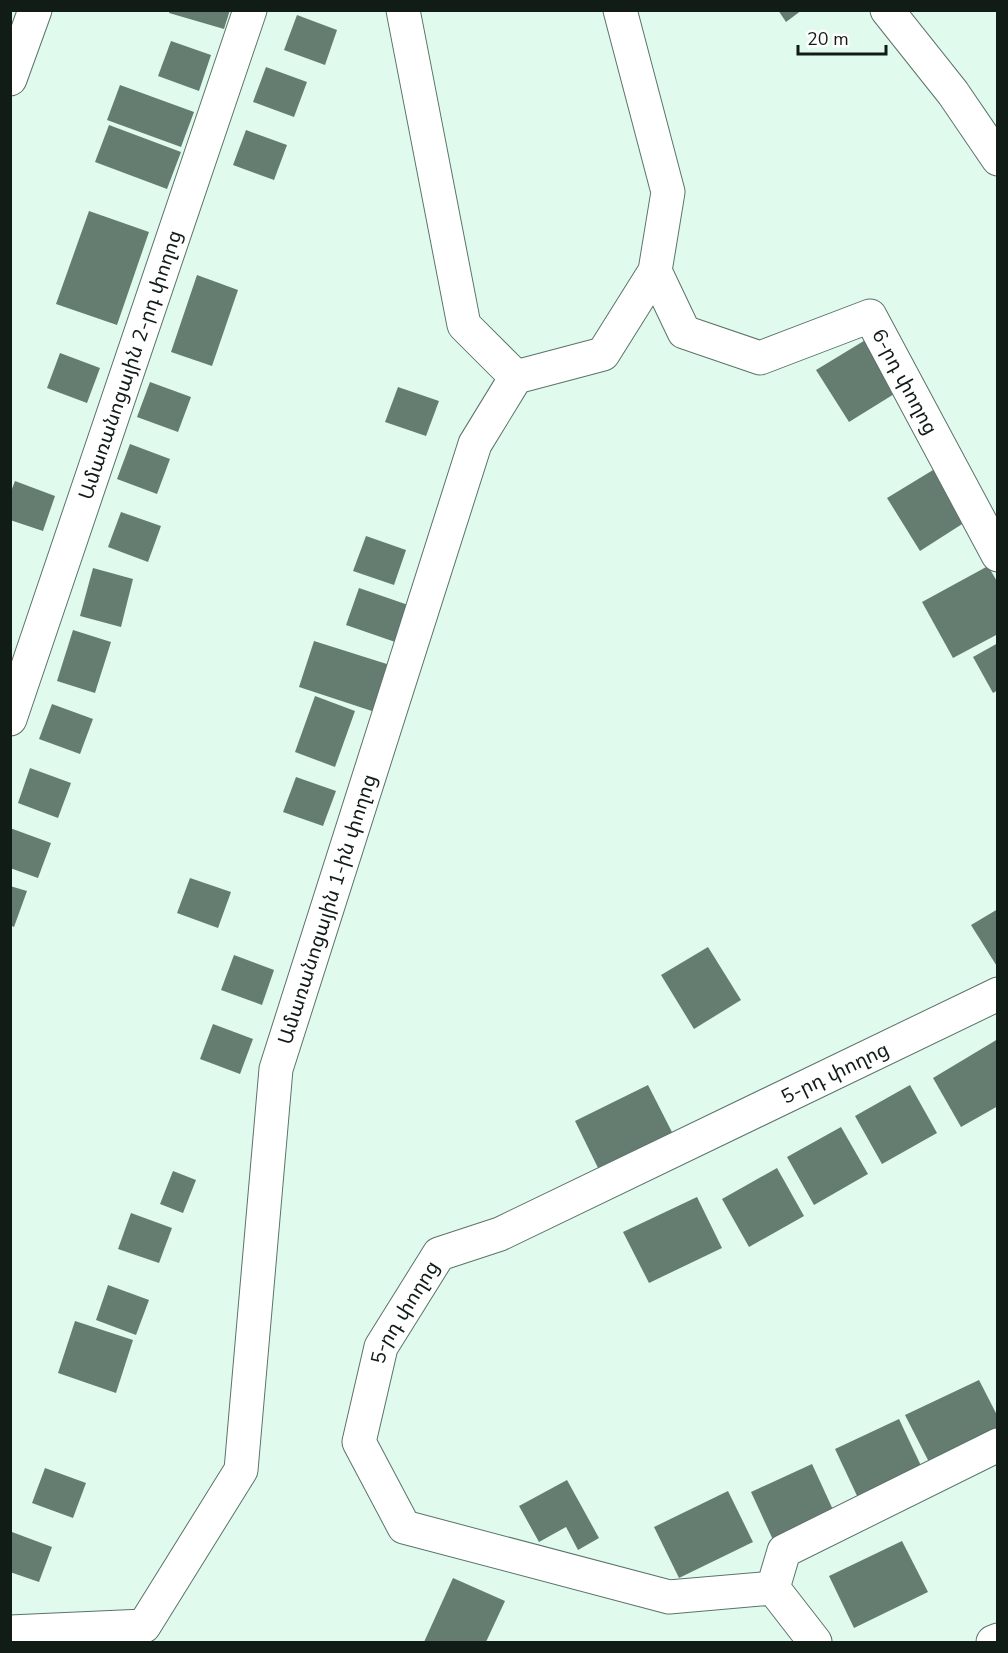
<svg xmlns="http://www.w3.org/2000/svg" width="1008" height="1653" font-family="'Nunito Sans','Noto Sans Armenian',sans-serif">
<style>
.building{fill:#657d71}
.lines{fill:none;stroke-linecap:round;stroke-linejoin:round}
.street-casing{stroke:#5b7368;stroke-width:35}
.secondary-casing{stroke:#5b7368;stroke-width:35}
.street{stroke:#fff;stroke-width:33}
.secondary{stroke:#fff;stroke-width:33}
.labels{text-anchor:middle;stroke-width:4.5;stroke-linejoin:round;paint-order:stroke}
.street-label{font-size:20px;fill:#121c17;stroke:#fff}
</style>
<rect width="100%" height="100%" fill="#e0fbee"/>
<g class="building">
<polygon points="170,10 230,10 224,29 169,13"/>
<polygon points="778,10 802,10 786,22"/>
<polygon points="297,15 337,30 325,65 284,50"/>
<polygon points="171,41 211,55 199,91 158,76"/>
<polygon points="266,67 307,82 294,117 253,102"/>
<polygon points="120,85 194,112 181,147 107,120"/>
<polygon points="109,125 181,152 167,189 95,162"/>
<polygon points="246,130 287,145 274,180 233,165"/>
<polygon points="89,211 149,232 117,325 56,304"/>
<polygon points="197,275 238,290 212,366 171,352"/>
<polygon points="867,339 899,391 849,422 816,370"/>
<polygon points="60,353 100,368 87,403 47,388"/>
<polygon points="150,382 191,397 178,432 137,417"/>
<polygon points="398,387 439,401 426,436 385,422"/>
<polygon points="130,444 170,459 157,494 117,479"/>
<polygon points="938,467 970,519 920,551 887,498"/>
<polygon points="15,481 55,496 43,531 10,520 10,494"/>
<polygon points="121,512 161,526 148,562 108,547"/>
<polygon points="366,536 406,550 394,585 353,571"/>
<polygon points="988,566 998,583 998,634 953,658 922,602"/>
<polygon points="93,568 133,579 121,627 80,616"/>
<polygon points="359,588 414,607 401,644 346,625"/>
<polygon points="73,630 111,642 95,693 57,681"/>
<polygon points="314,641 390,665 375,712 299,687"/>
<polygon points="998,643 998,690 993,693 973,657"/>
<polygon points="315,696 355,711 335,767 295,752"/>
<polygon points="52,704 93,719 80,754 39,739"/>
<polygon points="30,768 71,783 58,818 18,803"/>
<polygon points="296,777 336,791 323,826 283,812"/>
<polygon points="10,828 51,843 38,878 10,868"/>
<polygon points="190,878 231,892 218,928 177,913"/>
<polygon points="10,886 27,891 14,927 10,925"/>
<polygon points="998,909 998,968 971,925"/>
<polygon points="708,947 741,1000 694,1029 661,975"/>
<polygon points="234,955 274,970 262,1005 221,990"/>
<polygon points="213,1024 253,1039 240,1074 200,1059"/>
<polygon points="998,1039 998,1106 961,1127 933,1078"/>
<polygon points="648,1085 674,1136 600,1172 575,1121"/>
<polygon points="910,1085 937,1133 882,1164 855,1116"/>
<polygon points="841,1127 868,1174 814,1205 787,1157"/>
<polygon points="777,1168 804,1216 749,1247 722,1199"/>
<polygon points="173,1171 196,1180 183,1213 160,1204"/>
<polygon points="697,1197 722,1248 649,1283 623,1232"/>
<polygon points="131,1213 172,1228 159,1263 118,1249"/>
<polygon points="108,1285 149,1300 136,1335 96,1320"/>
<polygon points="75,1321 133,1340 116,1393 58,1373"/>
<polygon points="979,1380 998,1417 998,1434 931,1466 905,1415"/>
<polygon points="899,1419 923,1470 859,1500 835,1449"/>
<polygon points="812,1464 835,1514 774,1542 751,1492"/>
<polygon points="45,1468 86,1483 73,1518 32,1503"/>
<polygon points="567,1480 599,1538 578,1550 566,1527 539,1542 519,1506"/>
<polygon points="728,1491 753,1542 679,1578 654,1527"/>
<polygon points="12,1532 52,1547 39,1582 10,1572"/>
<polygon points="902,1541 928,1592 854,1628 829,1576"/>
<polygon points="453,1578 505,1601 486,1642 424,1642"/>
</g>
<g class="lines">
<g class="street-casing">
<g id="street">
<polyline points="403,10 464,325 516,377"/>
<polyline points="10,79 35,10"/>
<path id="s1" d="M655,271L684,332L760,358L870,316L998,555"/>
<path id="s2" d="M10,719L250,10"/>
<polyline points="773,1588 784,1551 998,1445"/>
<path id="s3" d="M10,1632L144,1626L241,1470L276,1069L475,444L516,377L603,354L655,271L668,192L620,10"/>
<path id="s4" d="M815,1642L773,1588L669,1597L404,1527L359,1442L381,1347L439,1254L500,1234L998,994"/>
<polyline points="993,1642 998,1640"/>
</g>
</g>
<g class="secondary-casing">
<polyline id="secondary" points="887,10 953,93 998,159"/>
</g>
<use href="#street" class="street"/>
<use href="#secondary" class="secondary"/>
</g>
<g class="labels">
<g class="street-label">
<text dy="7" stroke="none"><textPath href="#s2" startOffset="374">Ամառանոցային 2-րդ փողոց</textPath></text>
<text dy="7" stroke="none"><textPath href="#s1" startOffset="340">6-րդ փողոց</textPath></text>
<text dy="7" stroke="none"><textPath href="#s3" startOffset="888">Ամառանոցային 1-ին փողոց</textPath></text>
<text dy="7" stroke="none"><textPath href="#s4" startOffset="1186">5-րդ փողոց</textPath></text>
<text dy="7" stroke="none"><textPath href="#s4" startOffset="682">5-րդ փողոց</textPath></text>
</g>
</g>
<rect width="1008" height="1653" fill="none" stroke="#121c17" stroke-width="24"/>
<path d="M798 45v9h88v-9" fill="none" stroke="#121c17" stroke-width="3"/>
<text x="807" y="45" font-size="18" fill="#121c17" stroke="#ffffff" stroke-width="4.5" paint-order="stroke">20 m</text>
</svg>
